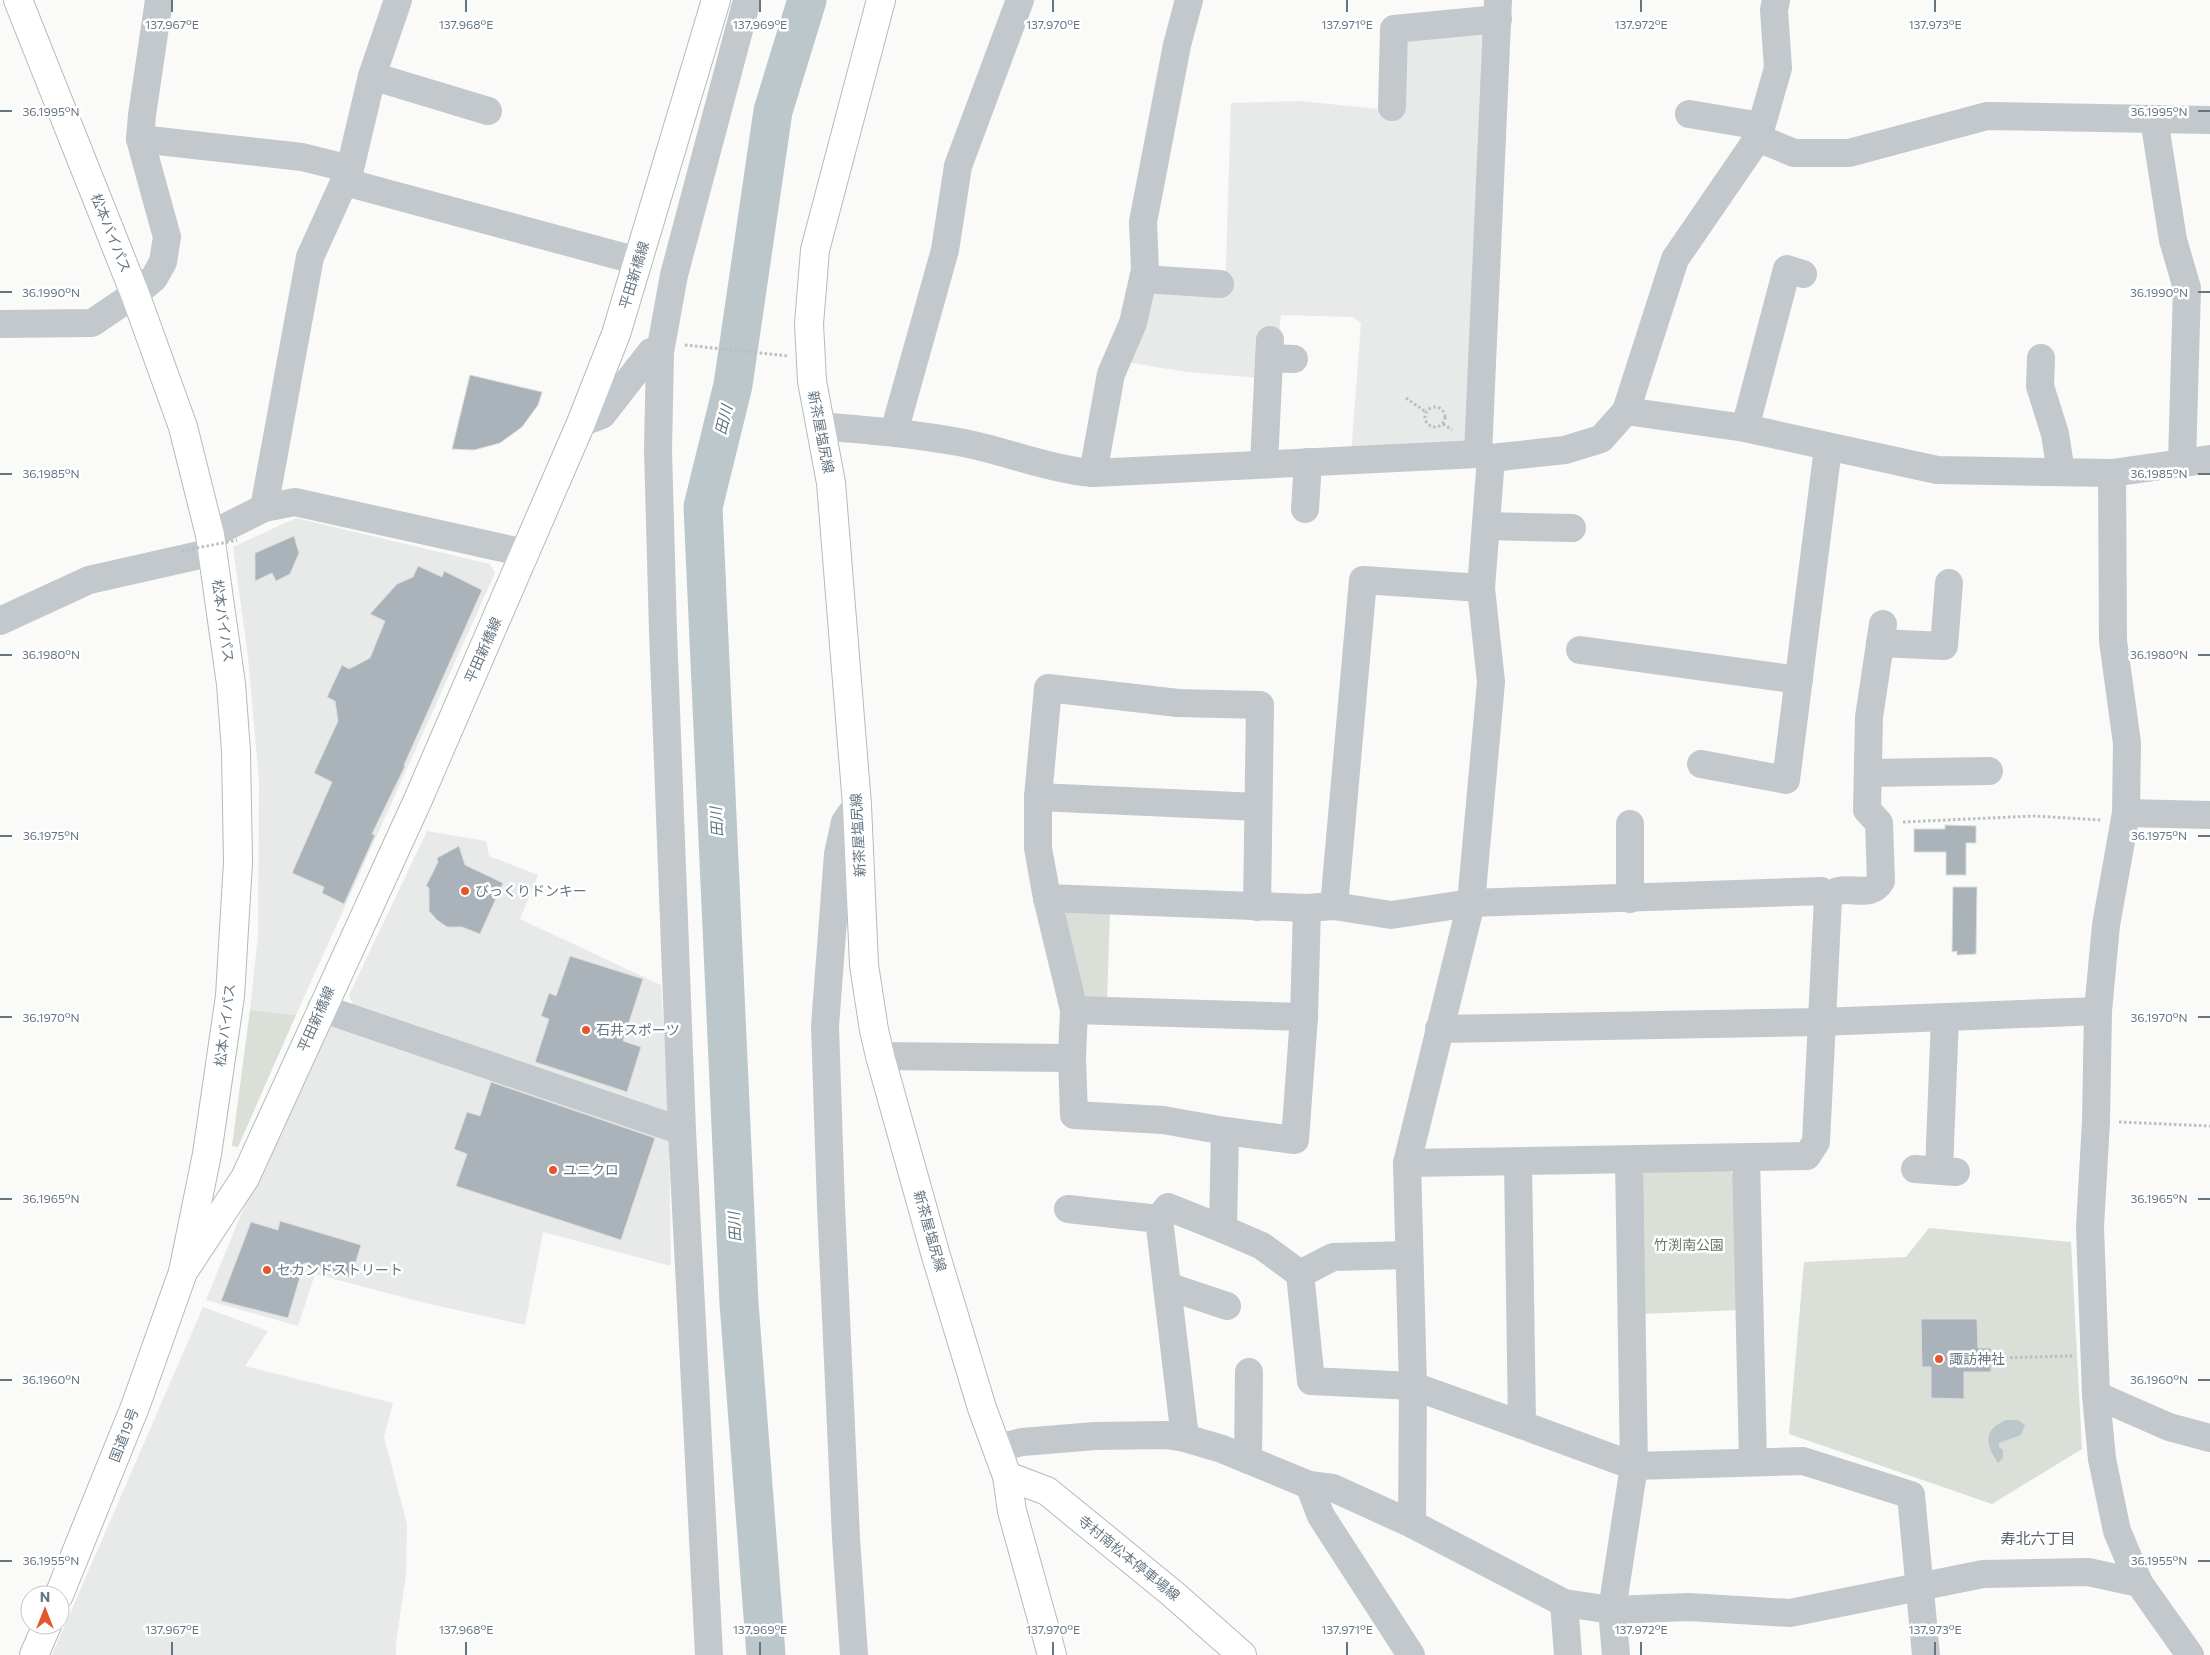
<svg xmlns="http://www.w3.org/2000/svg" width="2210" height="1655" font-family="Commissioner,'Noto Sans JP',sans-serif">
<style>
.built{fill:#e8e9e9}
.green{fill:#dadfd7}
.water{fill:#bbc7cb}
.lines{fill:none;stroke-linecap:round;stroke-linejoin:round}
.river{stroke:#bbc7cb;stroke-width:39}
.building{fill:#aab3b9;stroke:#dcdcda}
.major-casing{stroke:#b5babe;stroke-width:30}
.highway-casing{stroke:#b4b9bd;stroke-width:30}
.path{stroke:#bbbfc2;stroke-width:3;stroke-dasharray:2.5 2.5;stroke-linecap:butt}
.minor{stroke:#c3c8cc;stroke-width:28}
.major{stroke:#fff;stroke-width:28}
.highway{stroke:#fff;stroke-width:28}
.path-bridge{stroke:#bbbfc2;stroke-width:3;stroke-dasharray:2.5 2.5;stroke-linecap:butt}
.ticks{fill:none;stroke:#657683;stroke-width:2}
.poi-dot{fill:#e4572e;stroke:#fff;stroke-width:2}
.labels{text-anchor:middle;stroke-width:5;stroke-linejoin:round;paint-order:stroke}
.street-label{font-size:14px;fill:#657683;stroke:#fff}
.poi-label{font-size:14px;fill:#657683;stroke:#fff;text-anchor:start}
.park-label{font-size:14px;fill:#687a64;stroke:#fff}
.water-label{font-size:15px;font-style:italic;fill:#60757c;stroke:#fff}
.neighbourhood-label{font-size:15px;fill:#57646e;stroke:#fff}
.ticks-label{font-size:12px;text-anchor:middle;fill:#657683;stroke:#fff;stroke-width:5;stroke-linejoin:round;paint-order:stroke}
</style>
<rect width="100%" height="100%" fill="#fafaf8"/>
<g class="built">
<polygon points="1488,29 1467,448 1351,455 1361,323 1353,317 1281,315 1279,335 1260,378 1187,372 1126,362 1150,289 1225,297 1231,103 1301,101 1387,110 1399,41"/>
<polygon points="296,518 490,564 495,573 296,1015 250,1010 258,935 259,781 248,657 233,547"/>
<polygon points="427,831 486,841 489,856 538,875 520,919 661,985 669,1114 354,1008 349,995"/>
<polygon points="331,1023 669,1137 671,1266 543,1232 525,1325 425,1303 315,1274 298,1326 206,1300 242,1212"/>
<polygon points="203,1307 268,1331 245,1366 393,1403 384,1437 407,1524 406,1575 396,1643 396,1655 52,1655"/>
</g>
<g class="green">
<polygon points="1068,909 1110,910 1107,1002 1090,1002 1079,994 1063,918"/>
<polygon points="250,1010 296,1015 238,1147 232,1146"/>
<polygon points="1726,1166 1736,1179 1739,1310 1641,1314 1639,1179 1648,1169"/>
<polygon points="1929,1228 2071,1242 2082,1449 1992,1504 1789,1434 1804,1262 1906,1257"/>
</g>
<path class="water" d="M2006,1420H2018L2025,1425L2021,1435L1999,1443V1447L2003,1450V1458L1998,1463C1985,1444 1983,1430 2006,1420Z"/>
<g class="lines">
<polyline class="river" points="766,1655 739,1303 703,507 733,385 773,111 807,0"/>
</g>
<g class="building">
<polygon points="470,375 542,392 538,405 522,427 500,443 474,450 452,449"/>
<polygon points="294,536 299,553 290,574 276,581 272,573 255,581 255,553"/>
<polygon points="418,566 442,577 444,571 482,590 404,765 405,766 372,834 375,835 344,904 322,893 324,887 292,873 332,782 314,773 338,721 335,701 327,697 342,665 349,669 370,658 385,621 370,614 397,584 413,577"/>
<polygon points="1945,825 1976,826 1976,843 1966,843 1966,875 1946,875 1946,852 1914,852 1914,829 1945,829"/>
<polygon points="459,846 465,865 503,883 480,934 462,927 447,927 437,920 429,911 429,888 426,886 438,862 437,858"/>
<polygon points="1953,887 1977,887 1976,954 1957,955 1957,951 1952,952"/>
<polygon points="570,956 643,979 623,1041 641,1047 627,1092 535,1062 549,1019 541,1016 549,993 556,996"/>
<polygon points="491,1082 655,1138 621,1240 456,1186 467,1154 454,1149 467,1112 480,1116"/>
<polygon points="280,1221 361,1245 351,1277 304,1263 288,1318 221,1301 251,1222 278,1230"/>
<polygon points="1921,1319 1977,1319 1978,1348 1991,1348 1991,1372 1964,1372 1964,1399 1931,1398 1931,1367 1922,1367"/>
</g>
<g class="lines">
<g class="major-casing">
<g id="major">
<polyline points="881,0 815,250 809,324 812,381 831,483 857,805 864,965 874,1030 880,1056 936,1256 982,1408 1007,1476 1012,1511 1052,1655"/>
<polyline points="183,1272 245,1178 417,802 581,423 616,334 716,0"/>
<polyline points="1007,1476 1047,1491 1173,1594 1242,1655"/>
</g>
</g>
<g class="highway-casing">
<g id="highway">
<polyline points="18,0 135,294 183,427 210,535 231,684 236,751 238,862 230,996 207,1154 183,1272 135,1407 59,1595"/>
<polyline points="34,1655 47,1625"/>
</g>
</g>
<g class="path">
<polyline points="685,345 788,356"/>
<polyline points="1406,398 1426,412"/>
<circle cx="1435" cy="417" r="10"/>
<polyline points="1443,424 1452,430"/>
<polyline points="1903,822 2034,816 2101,820"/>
<polyline points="2119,1122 2210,1126"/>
<polyline points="1955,1359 2072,1356"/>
</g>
<g class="minor">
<polyline points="1498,0 1478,454 1491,458 1565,450 1601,439 1626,411 1675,259 1758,138 1778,68 1774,10 1776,0"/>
<polyline points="372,76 488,111"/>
<polyline points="1392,107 1394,29 1498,19"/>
<polyline points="1689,114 1761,126"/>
<polyline points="2154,119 2173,240 2187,288 2182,462"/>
<polyline points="1758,138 1794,153 1849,153 1987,116 2210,120"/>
<polyline points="140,139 302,157 350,169"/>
<polyline points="345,182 638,261"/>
<polyline points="1143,279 1220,284"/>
<polyline points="0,324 92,323 135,294 154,278 163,262 167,237 140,139 142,115 159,0"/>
<polyline points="1269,358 1294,359"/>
<polyline points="2041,358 2040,386 2055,434 2061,472"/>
<polyline points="1626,411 1745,428 1937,470 2112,473 2210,459"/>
<polyline points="581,423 602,415 651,352 660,352"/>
<path d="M820,426C868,430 917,434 964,443C1008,452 1049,469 1093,473L1478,454"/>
<polyline points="1745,428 1787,269 1803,274"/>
<polyline points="894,432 945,250 958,166 1020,0"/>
<polyline points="1264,464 1270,340"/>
<polyline points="1093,473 1111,374 1133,323 1145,270 1143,222 1177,45 1189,0"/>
<polyline points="2112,473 2113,641 2127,743 2126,813 2106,925 2098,1011 2096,1121 2090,1227 2096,1395 2102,1459 2117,1531 2139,1583 2190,1655"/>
<polyline points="264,508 310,257 350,169 372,76 398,0"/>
<polyline points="1305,509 1308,462"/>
<polyline points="1486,526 1572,528"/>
<polyline points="210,535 264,508 295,502 525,553"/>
<polyline points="0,621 89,580 213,552"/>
<polyline points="1880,643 1944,646 1949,583"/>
<polyline points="1580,650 1799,680"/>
<polyline points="1701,764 1786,780 1828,448"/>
<polyline points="1868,773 1989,771"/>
<polyline points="1038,797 1258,807"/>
<polyline points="2126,813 2210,815"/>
<polyline points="1630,824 1630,899"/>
<polyline points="1047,898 1307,908"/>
<path d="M1828,898C1831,896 1834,892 1838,891C1854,887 1871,898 1881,881L1879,823L1867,810L1869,717L1883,624"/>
<polyline points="1334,906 1363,580 1481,588"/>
<polyline points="1257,907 1260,705 1178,703 1048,688 1038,797 1038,848 1047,898 1074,1010 1072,1058 1074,1115 1163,1120 1225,1131 1295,1140 1304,1017 1307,908 1334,906 1391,915 1471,903 1821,891 1828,898 1816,1142 1807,1156 1407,1163"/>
<polyline points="321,1008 682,1131"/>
<polyline points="1074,1010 1304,1017"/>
<polyline points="1439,1029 1821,1022 2098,1011"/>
<polyline points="880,1056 1072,1058"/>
<polyline points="1225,1131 1223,1229 1262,1246 1300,1274 1311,1381 1413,1386 1522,1425"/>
<polyline points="1746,1159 1753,1462"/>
<polyline points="1518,1162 1522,1425 1634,1466 1803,1461 1911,1495 1926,1655"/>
<polyline points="1915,1169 1956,1172"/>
<polyline points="1939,1170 1945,1018"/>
<polyline points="1068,1209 1159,1219"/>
<polyline points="1300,1274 1333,1257 1409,1255"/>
<polyline points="1167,1286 1227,1306"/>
<polyline points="2096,1395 2169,1427 2210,1438"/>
<polyline points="1185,1438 1159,1219 1168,1207 1223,1229"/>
<polyline points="998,1448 1022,1442 1095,1436 1166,1435 1185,1438 1222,1449 1309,1485 1333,1488 1412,1524 1564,1603 1612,1610 1689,1607 1790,1613 1983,1574 2088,1572 2139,1583"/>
<polyline points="1248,1460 1249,1372"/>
<polyline points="1309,1485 1321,1516 1411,1655"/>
<polyline points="1412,1524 1413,1386 1407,1163 1471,903 1491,682 1481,588 1491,458"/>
<polyline points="1564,1603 1568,1655"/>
<polyline points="709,1655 682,1131 663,631 658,450 660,352 674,275 747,0"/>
<polyline points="854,1655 846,1538 831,1206 825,1026 838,854 845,822 857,805"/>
<polyline points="1616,1655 1612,1610 1634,1466 1629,1160"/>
</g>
<use href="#major" class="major"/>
<use href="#highway" class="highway"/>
<polyline class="path-bridge" points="182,551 237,540"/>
</g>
<path class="ticks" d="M172,0V12M466,0V12M760,0V12M1053,0V12M1347,0V12M1641,0V12M1935,0V12M0,111H12M2198,111H2210M0,292H12M2198,292H2210M0,474H12M2198,474H2210M0,655H12M2198,655H2210M0,836H12M2198,836H2210M0,1017H12M2198,1017H2210M0,1199H12M2198,1199H2210M0,1380H12M2198,1380H2210M0,1561H12M2198,1561H2210M172,1642V1655M466,1642V1655M760,1642V1655M1053,1642V1655M1347,1642V1655M1641,1642V1655M1935,1642V1655"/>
<g class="poi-dot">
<circle cx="465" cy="891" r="5"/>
<circle cx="586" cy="1030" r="5"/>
<circle cx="553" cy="1170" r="5"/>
<circle cx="267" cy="1270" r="5"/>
<circle cx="1939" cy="1359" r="5"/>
</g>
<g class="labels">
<g class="street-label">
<text transform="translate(111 233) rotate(68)" y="5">松本バイパス</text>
<text transform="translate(634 275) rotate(-73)" y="5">平田新橋線</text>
<text transform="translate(821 432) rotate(79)" y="5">新茶屋塩尻線</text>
<text transform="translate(223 621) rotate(82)" y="5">松本バイパス</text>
<text transform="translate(483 650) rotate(-66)" y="5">平田新橋線</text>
<text transform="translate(858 835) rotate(-93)" y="5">新茶屋塩尻線</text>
<text transform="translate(316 1019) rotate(-66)" y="5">平田新橋線</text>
<text transform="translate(225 1025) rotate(-83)" y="5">松本バイパス</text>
<text transform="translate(930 1231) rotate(74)" y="5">新茶屋塩尻線</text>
<text transform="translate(124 1435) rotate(-69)" y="5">国道19号</text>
<text transform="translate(1129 1558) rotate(39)" y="5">寺村南松本停車場線</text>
</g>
<g class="poi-label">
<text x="475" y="896">びっくりドンキー</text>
<text x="596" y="1035">石井スポーツ</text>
<text x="563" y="1175">ユニクロ</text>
<text x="277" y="1275">セカンドストリート</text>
<text x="1949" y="1364">諏訪神社</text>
</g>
<g class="park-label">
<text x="1689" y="1250">竹渕南公園</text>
</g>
<g class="water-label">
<text transform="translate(724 420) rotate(-76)" y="5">田川</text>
<text transform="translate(717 822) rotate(-93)" y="5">田川</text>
<text transform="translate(735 1227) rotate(-93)" y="5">田川</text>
</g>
<g class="neighbourhood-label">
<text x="2038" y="1544">寿北六丁目</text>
</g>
</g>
<g class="ticks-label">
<text x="172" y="29">137.967°E</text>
<text x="466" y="29">137.968°E</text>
<text x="760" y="29">137.969°E</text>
<text x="1053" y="29">137.970°E</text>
<text x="1347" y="29">137.971°E</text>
<text x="1641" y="29">137.972°E</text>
<text x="1935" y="29">137.973°E</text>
<text x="51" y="116">36.1995°N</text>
<text x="2159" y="116">36.1995°N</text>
<text x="51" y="297">36.1990°N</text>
<text x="2159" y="297">36.1990°N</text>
<text x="51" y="478">36.1985°N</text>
<text x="2159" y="478">36.1985°N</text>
<text x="51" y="659">36.1980°N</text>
<text x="2159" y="659">36.1980°N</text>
<text x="51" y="840">36.1975°N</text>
<text x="2159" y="840">36.1975°N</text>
<text x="51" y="1022">36.1970°N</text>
<text x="2159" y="1022">36.1970°N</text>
<text x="51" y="1203">36.1965°N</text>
<text x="2159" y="1203">36.1965°N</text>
<text x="51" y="1384">36.1960°N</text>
<text x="2159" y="1384">36.1960°N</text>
<text x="51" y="1565">36.1955°N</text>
<text x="2159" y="1565">36.1955°N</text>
<text x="172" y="1634">137.967°E</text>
<text x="466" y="1634">137.968°E</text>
<text x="760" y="1634">137.969°E</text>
<text x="1053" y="1634">137.970°E</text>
<text x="1347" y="1634">137.971°E</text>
<text x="1641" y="1634">137.972°E</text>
<text x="1935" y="1634">137.973°E</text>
</g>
<g transform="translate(45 1610)"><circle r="24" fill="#ffffff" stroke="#c1c8cd"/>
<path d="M0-4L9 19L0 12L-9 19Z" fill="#e4572e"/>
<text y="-8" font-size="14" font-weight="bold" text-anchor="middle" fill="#657683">N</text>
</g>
</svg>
